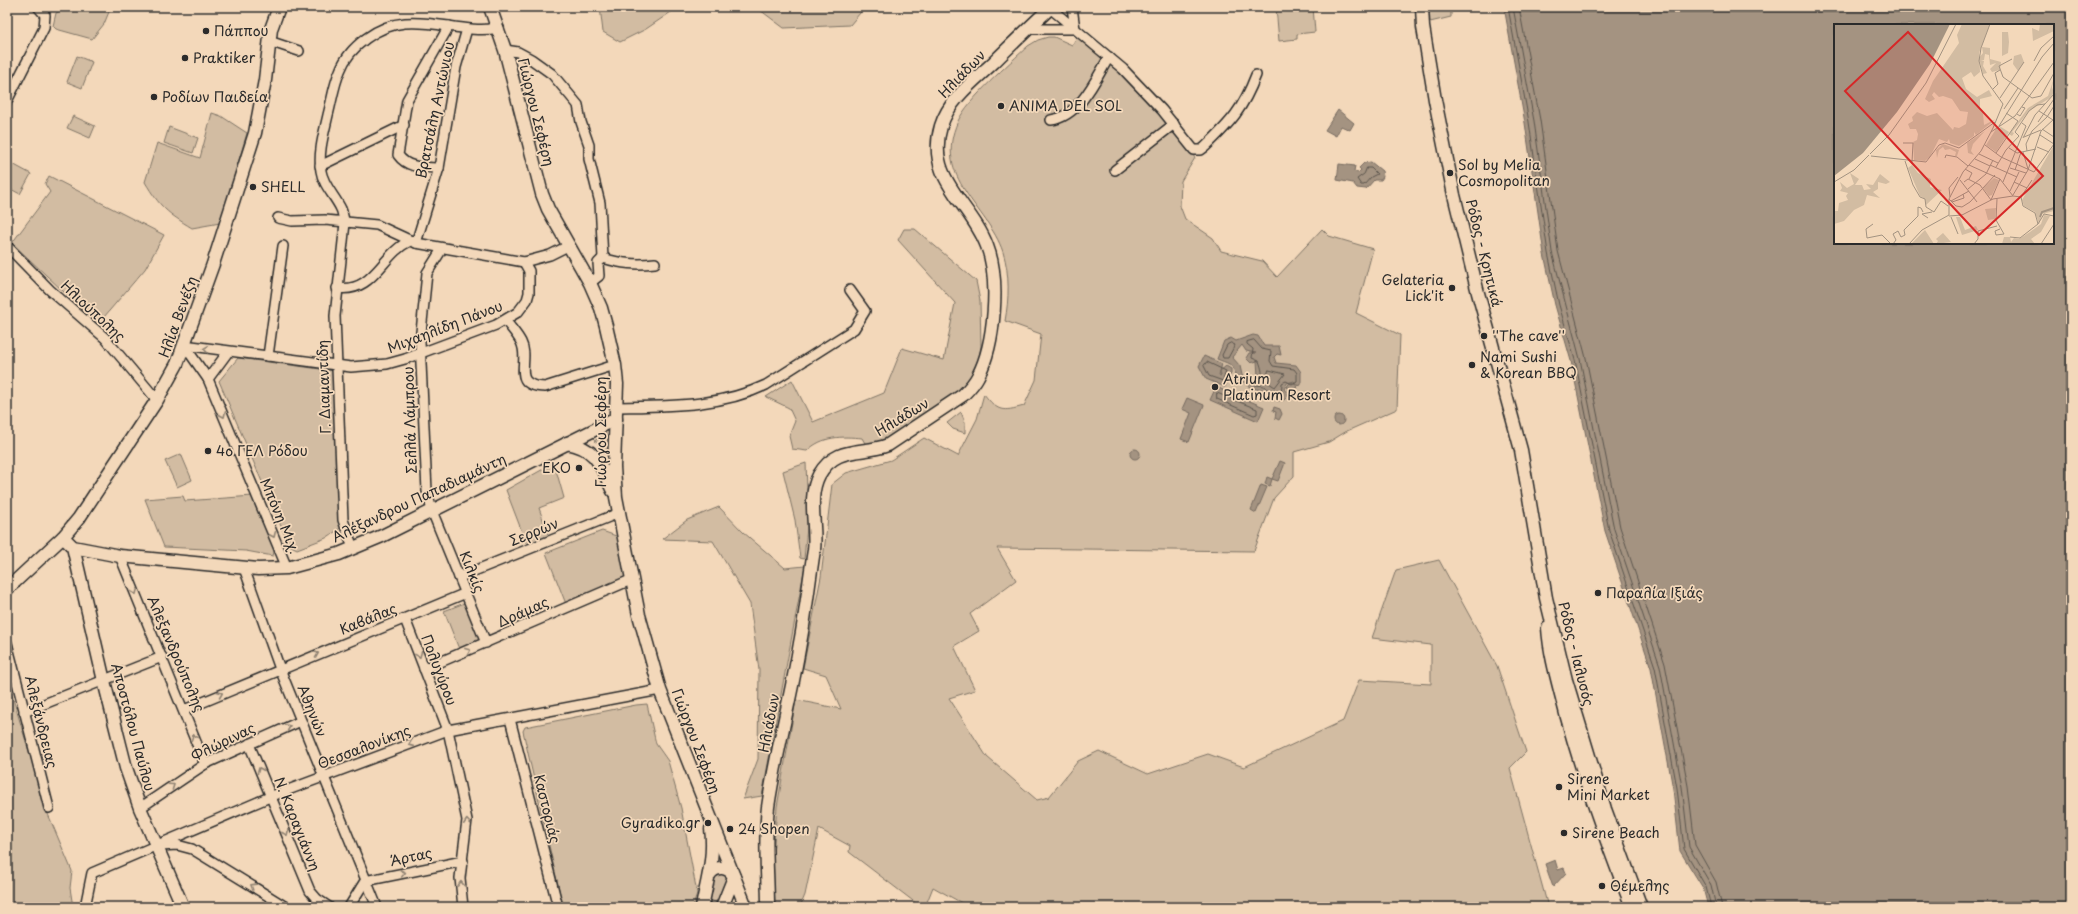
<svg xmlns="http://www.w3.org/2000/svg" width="2078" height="914" font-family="'Playpen Sans',sans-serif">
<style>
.green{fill:#d2bca2;stroke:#7e7466}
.water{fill:#a49381;stroke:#74695f;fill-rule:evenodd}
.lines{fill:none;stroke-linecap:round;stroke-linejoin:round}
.shore{stroke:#5b554d;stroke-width:1}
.street-casing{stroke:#2b2b2b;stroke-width:12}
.secondary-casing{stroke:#2b2b2b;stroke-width:15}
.street{stroke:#f3d8ba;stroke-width:9}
.secondary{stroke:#f3d8ba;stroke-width:12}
.oneway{stroke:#8f8272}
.poi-dot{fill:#2b2b2b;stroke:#f3d8ba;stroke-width:1.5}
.labels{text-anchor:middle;stroke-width:3.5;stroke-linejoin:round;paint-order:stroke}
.poi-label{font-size:14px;fill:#2b2b2b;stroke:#f3d8ba;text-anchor:start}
.street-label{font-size:14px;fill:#2b2b2b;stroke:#f3d8ba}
.inset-river{fill:none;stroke:#a49381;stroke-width:2}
.inset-road{fill:none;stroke:#a39381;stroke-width:1}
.view{fill:#d62828;fill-opacity:0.15;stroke:#d62828;stroke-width:2}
.inset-edge{fill:none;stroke:#2b2b2b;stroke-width:2}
</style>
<rect width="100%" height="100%" fill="#f3d8ba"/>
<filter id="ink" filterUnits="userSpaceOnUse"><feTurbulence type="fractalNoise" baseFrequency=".025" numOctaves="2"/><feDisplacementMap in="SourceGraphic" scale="8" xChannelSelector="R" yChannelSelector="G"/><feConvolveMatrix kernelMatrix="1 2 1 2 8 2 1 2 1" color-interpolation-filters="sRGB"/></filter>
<g filter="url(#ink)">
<g class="green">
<polygon points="67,7 111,7 104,24 92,39 56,29 53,26 56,13"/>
<polygon points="600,7 675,7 674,10 646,29 620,42 603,32"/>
<polygon points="756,7 865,7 850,25 784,28"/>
<polygon points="1276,7 1313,7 1315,32 1297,34 1297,39 1279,41"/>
<polygon points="1429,7 1451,7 1451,17 1430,22"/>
<path d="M1048,37H1054L1072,45L1077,37L1114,65L1169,120L1195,158L1181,181L1180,206L1185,219L1213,238L1221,251L1262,261L1277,277L1322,229L1329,236L1373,249L1356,313L1400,335L1397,409L1347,431L1329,442L1294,452V476L1274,498L1254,551L997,548L1016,580L970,614L979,631L954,646L975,690L949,698L987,757L1037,800L1049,797L1078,761L1099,751L1148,774L1208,754L1244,767L1343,721L1359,680L1431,684V645L1372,638L1396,570L1439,560L1497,666L1526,752L1510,768L1548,907H969L933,887L925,907H921L849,852L850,846L819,829L805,895L800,907H775L773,855L777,807L796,700L841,709L826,675L803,668L821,577L832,484L846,473L891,460L924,438L958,456L977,419L984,394C998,412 1002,412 1024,406L1036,380L1041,334L1005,321C1009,299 1010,275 1003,252C988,207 932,178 958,121C968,99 1010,63 1028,46L1038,40Z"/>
<polygon points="77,56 92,62 82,88 67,82"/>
<path d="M212,113L221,116L247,133L220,223L192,228C167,213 160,207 145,182L157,143L200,158Z"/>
<polygon points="73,116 95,126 90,138 67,128"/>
<polygon points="169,127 198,138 193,153 164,143"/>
<polygon points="7,161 31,174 20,194 7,187"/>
<polygon points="49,176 164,235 145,269 98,324 12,243 50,192 45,184"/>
<path d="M904,229H915L976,281L980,301L981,346L979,358L970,378L957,393L901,429L889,441L866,445L862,438C842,436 822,436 807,451L792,449L789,436L795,421L789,408L766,397L792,380L813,422L884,393L902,348L944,360L955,303L898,240Z"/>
<polygon points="238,358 335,371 342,527 326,538 297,549 289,545 219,381"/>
<polygon points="961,412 965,422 965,433 953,429 947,423"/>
<path d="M606,434L609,435L612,467C608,457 605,445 594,441Z"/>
<polygon points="181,454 192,480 177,487 165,461"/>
<polygon points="554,463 564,498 539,508 549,537 527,545 506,490"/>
<polygon points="806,463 808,516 804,559 800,558 795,520 783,471"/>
<polygon points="183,496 185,501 253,496 276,544 273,556 246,551 164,547 145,499"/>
<polygon points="719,507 743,532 785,568 805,566 762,796 743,799 758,759 759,670 750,604 713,541 662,539 687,520"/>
<polygon points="602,531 619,537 628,578 566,604 546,553"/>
<polygon points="467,602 482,641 459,649 444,611"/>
<polygon points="7,679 48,814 72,871 70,888 73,907 7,907"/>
<polygon points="647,704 656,744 668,761 681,808 697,893 693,907 563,907 523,731 525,727 636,705"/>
<polygon points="718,871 728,877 719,901 715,902 709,899 713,877"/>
</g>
<g class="water">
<path d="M1504,7H2071V907H1708L1703,888L1680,851L1673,789L1651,668L1605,531L1571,361L1555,305L1544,254L1525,123ZM1835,25H2053V243H1835Z"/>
<polygon points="1338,110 1354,123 1350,130 1341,126 1336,136 1325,130"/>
<polygon points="1371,162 1382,171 1383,177 1381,180 1374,180 1366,189 1357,188 1353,183 1337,180 1339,164 1355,166 1354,171 1358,173 1361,170 1359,168 1364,163"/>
<path d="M1253,335L1258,336L1264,346H1279L1281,355L1277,354L1274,357L1276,363L1296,365L1301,372V385L1298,386L1294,381L1287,383L1284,389L1289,395L1284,400L1277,401L1262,390L1251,388L1242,381H1232L1235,376C1235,363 1226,363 1217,359L1224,341L1231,338L1236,341ZM1242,345L1246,351L1256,353H1249L1246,358L1251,363L1257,361L1258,376L1251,380H1246L1242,375L1240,366L1232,357Z"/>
<polygon points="1204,356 1222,364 1219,375 1221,376 1220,371 1226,366 1231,369 1231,374 1228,378 1225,387 1206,379 1199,366"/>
<circle cx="1292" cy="387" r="4.5"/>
<polygon points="1216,387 1264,407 1258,421 1210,400"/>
<polygon points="1187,398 1204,405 1189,442 1181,439 1191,413 1182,409"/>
<polygon points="1274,407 1280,409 1282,414 1279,420 1275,418 1276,412 1273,411"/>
<circle cx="1339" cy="420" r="5"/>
<circle cx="1135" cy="454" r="5"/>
<polygon points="1280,461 1285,463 1278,481 1272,479 1270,486 1265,484 1267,477 1272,479"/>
<polygon points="1261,485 1267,487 1256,513 1251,510"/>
<polygon points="1555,860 1558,870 1564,868 1566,873 1553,887 1545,864"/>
</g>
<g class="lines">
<g class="shore">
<polyline points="1508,7 1529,122 1548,253 1559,305 1575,360 1609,530 1655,667 1677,788 1684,849 1706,887 1711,907"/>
<polyline points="1513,7 1534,121 1552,252 1580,359 1614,529 1660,666 1682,787 1689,847 1711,885 1716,907"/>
<polyline points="1519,7 1540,120 1558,251 1586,358 1620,527 1665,664 1688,786 1695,845 1716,882 1722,907"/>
<polygon points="1367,168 1371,168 1377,174 1371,177 1364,185 1361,185 1357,179 1364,174"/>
<path d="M1254,340L1262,349L1271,351L1270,361L1273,366L1294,369L1297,373V381L1292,384L1286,381L1282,383L1281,397L1276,396L1264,386L1255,385C1261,372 1265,378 1259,361L1252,358L1253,349L1247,344V342Z"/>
<polygon points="1231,343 1235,345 1228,358 1223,358 1222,355 1227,345"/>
<polygon points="1207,362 1226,371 1223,381 1209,376 1204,366"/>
<polygon points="1269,370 1285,374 1275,387 1266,381"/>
<polygon points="1217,393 1257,409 1257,414 1254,415 1217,399"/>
</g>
<g class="street-casing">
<g id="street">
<polyline points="1072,7 1075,29"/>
<path d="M1050,8L1123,69L1162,110L1194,150H1201L1205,147C1231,122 1243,109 1256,75"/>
<polyline points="1028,29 1075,29"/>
<polyline points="269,41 299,51"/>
<polyline points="505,50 518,52 531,59 552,74 578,105 581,122 589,145 589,159 600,203 603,258"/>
<polyline points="7,101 44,28 45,15 38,7"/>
<path d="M1051,120C1080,116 1096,79 1109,57"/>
<polyline points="320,166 404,125"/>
<path d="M439,168C424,167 408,169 398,155L407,100L449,26"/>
<polyline points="1115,170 1174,124"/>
<polyline points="278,218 292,221 325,220 377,225 416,243 524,262 550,255 568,246"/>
<polyline points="416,243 439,168 456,67 467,29"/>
<polyline points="7,246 50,290 105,338 157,400"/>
<polyline points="442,249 427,273 420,342 427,491 432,511 486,643"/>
<path d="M590,283L599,276L598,263L603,258C622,264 636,265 655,263"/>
<path d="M337,288C374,294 382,253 410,241"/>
<path d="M506,321C510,327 517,334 521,342C531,361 509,386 545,387L615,365"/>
<polyline points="184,345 351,367 387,364 405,359 496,325 518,312 527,300 529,293 529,271 524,262"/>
<polyline points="184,345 208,379 287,568"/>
<polyline points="268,356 283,246"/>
<polyline points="208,379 228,352"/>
<path d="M617,407C667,406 720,407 766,385L854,329L865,311L850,290"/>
<path d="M353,548L343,520L335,316L345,223C343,219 343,213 341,209C335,196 323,185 321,171C318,152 324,133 328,115C332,100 334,84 340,71C349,46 379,25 405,23C437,20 467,34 499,28"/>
<polyline points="120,556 205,764"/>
<polyline points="244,568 280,669 377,907"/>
<polyline points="459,577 619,513"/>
<polyline points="405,619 448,730 467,820 460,878 463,907"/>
<polyline points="7,643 49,808"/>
<polyline points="424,669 633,579"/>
<polyline points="184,710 466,593"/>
<polyline points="24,712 162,657"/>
<polyline points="510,719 558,907"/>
<polyline points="249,744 310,891 317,899 329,907"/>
<polyline points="140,808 205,764 301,721"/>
<polyline points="161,846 177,845 192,849 286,907"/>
<polyline points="85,907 92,873 272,796 448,730 660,690"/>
<polyline points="349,907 365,881 463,861"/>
</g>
</g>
<g class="secondary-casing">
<g id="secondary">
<polyline points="490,7 505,50 542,194 548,209 590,283 601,308 606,326 615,365 617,384 614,467 616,497 639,615 660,690 746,907"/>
<polyline points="1422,7 1423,27 1435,100 1454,195 1478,293 1521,450 1546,598 1566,680 1605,809 1641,907"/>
<path d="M567,443C597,448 601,466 613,491"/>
<polyline points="63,537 73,547 120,556 258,569 287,568 339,554 382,536 616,419"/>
<polyline points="73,547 104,681 126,768 140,808 183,907"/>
<polyline points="7,589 63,537 79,518 157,400 177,364 213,264 255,133 265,80 271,29 279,7"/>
<path d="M1548,628C1550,657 1559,685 1566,714C1584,780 1607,844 1632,907"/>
<path d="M709,875C716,865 729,866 734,877L722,907"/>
<path d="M702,907C707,881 715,856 711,829"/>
<path d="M768,907C768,874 764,840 768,807C776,752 791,698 800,643C806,612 809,581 814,550C817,526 807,498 819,475C836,445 862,455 888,445L963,395C969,389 974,384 978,376C995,344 1000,279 987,246C971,203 925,179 941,126C949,99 975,80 994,62C1013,43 1032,25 1051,7"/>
</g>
</g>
<use href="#street" class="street"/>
<use href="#secondary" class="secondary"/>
</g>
<defs><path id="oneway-chevron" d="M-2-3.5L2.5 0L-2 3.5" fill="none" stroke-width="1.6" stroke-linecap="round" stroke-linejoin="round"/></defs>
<g class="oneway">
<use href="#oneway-chevron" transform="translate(206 349) rotate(-172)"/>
<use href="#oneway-chevron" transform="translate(223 415) rotate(67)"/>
<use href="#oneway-chevron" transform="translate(273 535) rotate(67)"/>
<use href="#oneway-chevron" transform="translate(135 592) rotate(68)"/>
<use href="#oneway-chevron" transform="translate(468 651) rotate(-23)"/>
<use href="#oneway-chevron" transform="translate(316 654) rotate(-22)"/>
<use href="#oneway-chevron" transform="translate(419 655) rotate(69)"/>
<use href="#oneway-chevron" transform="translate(220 694) rotate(-23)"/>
<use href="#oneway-chevron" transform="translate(288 727) rotate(-23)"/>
<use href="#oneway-chevron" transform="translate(194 737) rotate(-111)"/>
<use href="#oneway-chevron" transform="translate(411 744) rotate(159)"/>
<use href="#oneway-chevron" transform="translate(260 770) rotate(-113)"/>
<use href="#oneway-chevron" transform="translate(172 786) rotate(-35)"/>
<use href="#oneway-chevron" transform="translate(467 822) rotate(-94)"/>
<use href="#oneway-chevron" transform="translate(286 833) rotate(68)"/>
<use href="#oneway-chevron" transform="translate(403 873) rotate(-12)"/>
<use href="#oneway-chevron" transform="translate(461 884) rotate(-92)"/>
<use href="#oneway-chevron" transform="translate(253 886) rotate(-148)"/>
</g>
</g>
<g class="poi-dot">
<circle cx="206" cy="31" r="4"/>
<circle cx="185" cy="58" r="4"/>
<circle cx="154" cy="97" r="4"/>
<circle cx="1001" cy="106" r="4"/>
<circle cx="1450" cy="173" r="4"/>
<circle cx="253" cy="187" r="4"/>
<circle cx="1452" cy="288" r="4"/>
<circle cx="1484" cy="336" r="4"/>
<circle cx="1472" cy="365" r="4"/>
<circle cx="1215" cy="387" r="4"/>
<circle cx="208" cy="451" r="4"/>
<circle cx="579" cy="468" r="4"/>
<circle cx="1598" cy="593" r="4"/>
<circle cx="1559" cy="787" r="4"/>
<circle cx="708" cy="823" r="4"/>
<circle cx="730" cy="829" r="4"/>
<circle cx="1564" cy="833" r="4"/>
<circle cx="1602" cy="886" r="4"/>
</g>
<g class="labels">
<g class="poi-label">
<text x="214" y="36">Πάππου</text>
<text x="193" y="63">Praktiker</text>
<text x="162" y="102">Ροδίων Παιδεία</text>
<text x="1009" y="111">ANIMA DEL SOL</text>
<text x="1458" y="170">Sol by Melia<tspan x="1458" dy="16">Cosmopolitan</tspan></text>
<text x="261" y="192">SHELL</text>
<text x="1444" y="285" text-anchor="end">Gelateria<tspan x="1444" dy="16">Lick'it</tspan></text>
<text x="1492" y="341">''The cave''</text>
<text x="1480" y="362">Nami Sushi<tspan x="1480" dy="16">&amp; Korean BBQ</tspan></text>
<text x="1223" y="384">Atrium<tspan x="1223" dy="16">Platinum Resort</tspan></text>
<text x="216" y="456">4ο ΓΕΛ Ρόδου</text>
<text x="571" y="473" text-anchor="end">EKO</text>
<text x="1606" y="598">Παραλία Ιξιάς</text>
<text x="1567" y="784">Sirene<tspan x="1567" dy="16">Mini Market</tspan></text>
<text x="700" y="828" text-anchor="end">Gyradiko.gr</text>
<text x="738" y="834">24 Shopen</text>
<text x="1572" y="838">Sirene Beach</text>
<text x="1610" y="891">Θέμελης</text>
</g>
<g class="street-label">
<text transform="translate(962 74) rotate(-46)" y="5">Ηλιάδων</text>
<text transform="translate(435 110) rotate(-78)" y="5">Βρατσάλη Αντώνιου</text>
<text transform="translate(536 112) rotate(76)" y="5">Γιώργου Σεφέρη</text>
<text transform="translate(1484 253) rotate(76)" y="5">Ρόδος - Κρητικά</text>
<text transform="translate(93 311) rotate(43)" y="5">Ηλιούπολης</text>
<text transform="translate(178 317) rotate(-70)" y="5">Ηλία Βενέζη</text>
<text transform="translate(445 327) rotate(-21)" y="5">Μιχαηλίδη Πάνου</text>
<text transform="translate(324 387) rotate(-92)" y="5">Γ. Διαμαντίδη</text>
<text transform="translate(902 417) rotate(-31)" y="5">Ηλιάδων</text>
<text transform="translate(410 420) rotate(-92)" y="5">Σελλά Λάμπρου</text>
<text transform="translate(601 432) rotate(-90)" y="5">Γιώργου Σεφέρη</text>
<text transform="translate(419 498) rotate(-25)" y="5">Αλέξανδρου Παπαδιαμάντη</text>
<text transform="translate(280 516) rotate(67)" y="5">Μπόνη Μιχ.</text>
<text transform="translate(534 532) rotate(-22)" y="5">Σερρών</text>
<text transform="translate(472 572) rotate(68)" y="5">Κιλκίς</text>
<text transform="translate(523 612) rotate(-24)" y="5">Δράμας</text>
<text transform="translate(368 619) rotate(-22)" y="5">Καβάλας</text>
<text transform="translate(176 654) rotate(67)" y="5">Αλεξανδρούπολης</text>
<text transform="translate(1576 654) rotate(76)" y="5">Ρόδος - Ιαλυσός</text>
<text transform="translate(439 670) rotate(69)" y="5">Πολυγύρου</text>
<text transform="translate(312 711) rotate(68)" y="5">Αθηνών</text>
<text transform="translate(41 722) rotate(76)" y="5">Αλεξάνδρειας</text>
<text transform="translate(769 723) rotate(-79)" y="5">Ηλιάδων</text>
<text transform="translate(133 727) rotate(75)" y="5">Αποστόλου Παύλου</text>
<text transform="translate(696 741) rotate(69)" y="5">Γιώργου Σεφέρη</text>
<text transform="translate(223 742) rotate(-26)" y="5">Φλώρινας</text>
<text transform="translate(364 747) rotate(-21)" y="5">Θεσσαλονίκης</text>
<text transform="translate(547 809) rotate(76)" y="5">Καστοριάς</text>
<text transform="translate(297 824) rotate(68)" y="5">Ν. Καραγιάννη</text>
<text transform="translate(411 857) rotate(-12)" y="5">Άρτας</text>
</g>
</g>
<g transform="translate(1834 24)">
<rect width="220" height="220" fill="#f3d8ba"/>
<path d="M128,0H156L145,29L146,48L140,53L137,48L128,54L132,65L143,73L155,66L158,72L146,75V86L149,89L150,101L162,95L142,111L140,108V112L125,122L116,119L115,115L113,118L105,115L96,133L91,137L80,136L79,118L83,116L84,110L82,105H76L74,100L79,97L78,93L83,88L93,92L103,89L119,106L120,103L125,104L132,100L134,88L126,87L118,75L109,72L105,73L100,68L98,71L101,75L95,78L91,75L99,57L125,19L123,11ZM206,0H220V7L199,17L198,4L205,7ZM168,8H174L175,18L174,29L168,32ZM148,23L156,24V35L167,38L166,46L158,48L156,45L162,39L156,41L155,31L151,30L150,36H147L150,37L149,42L153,49L149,50L145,34L149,29ZM187,30L190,38L184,47L179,40L180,32ZM220,54L218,63L220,69L216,74L195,87L178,108L180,109L178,112L175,110L194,84L214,72ZM167,103L175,108L162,128L152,121L162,105ZM151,107L139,120L137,127L140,131L134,129L133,119ZM109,120L125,126L123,132H121L122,128L116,125L111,126L109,123L105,126L103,134L102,126ZM220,121V187L208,190L205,200L201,188L190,182L188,176ZM78,141L84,149L97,155L96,163L108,166L92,181L91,175L86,172L74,144ZM16,149L25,155L21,161H28L30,166L37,165L32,160L39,161L46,150L56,158L52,160L44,158V165L39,168L46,174L33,171L30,181L20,186L10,197L0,200V187H4L5,179L14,176L12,172L14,169L6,167L8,164L6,158L13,164L20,160ZM160,154L165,156L158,171L155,172L149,164ZM162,184L161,195L154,196L151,185ZM210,191L216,192L207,208L197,215L201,220H168L170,213H176L177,218L180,214L185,215L196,208L207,200ZM122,193H126L131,206L142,202L144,206L128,211ZM91,206L100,220H77ZM109,209L117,218L102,220L104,217L102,215Z" fill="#d2bca2"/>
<path d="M0,0H116L96,40L63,88L29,129L0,152Z" fill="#a49381"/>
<path class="inset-river" d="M206,193L208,188L220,184"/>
<path class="inset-road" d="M156,0L147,24L145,37L149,52L169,80L159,104M178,35L165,42L169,53L198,74L207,72L220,49M200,37L207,24L220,12M159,65L164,60L161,49L166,46M166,74L190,38M170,85L184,64M205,87L219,96M183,90L186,92L191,84L188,83M204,98L220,75M165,102L208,33L220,19M208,105L220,113M157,108L181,92L220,38M206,111L220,120M185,112L181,108L195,87L203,81L211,80M190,113L207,106M189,114L201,91L220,70M69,119H79L78,138M151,121L167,133L200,148L220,120M203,123L215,128M175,124L183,129L202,125M193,127L192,120L198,107L213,93L220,82M189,128L194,145M162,129L184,97L172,89M36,130L55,111L92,59L122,0M145,130L164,139M37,132L92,138L105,121L111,119L125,124L161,98M111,134L112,131L123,133L134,142M141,135L156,142M71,137L79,161L86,173L91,175L92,183L100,188L107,177L114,182M135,141L166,155L179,172M156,141L183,153M162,143L172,126L185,112M176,144L192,149M131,145L138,149L135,155M181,146L187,128M126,156L143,178M0,158L20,146L35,131M130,158L134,155L146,161L157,176M169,158L192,102L188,99M180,158L193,164M134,165L152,150L159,136M176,167L185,148M179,171L194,146L207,107L220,95M116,173L115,164L124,153M187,173L198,156M115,175L122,182L128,183L136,178L161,151M163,175L162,196L170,210M157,176L166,155M117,177L135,167M118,178L130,174L129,170M115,192L128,191L159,175L179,172L187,173L189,182L201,189L204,200L210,190L220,192M117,193L124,210M94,194L88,190L98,188M39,200L32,205L33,214L48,211L57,220M166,205L161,207L162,211L170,210M176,213L186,214L204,200M59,220L62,216L59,210L64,207L67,213L71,211L70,206L84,192V183L87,184L89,188M75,220L88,206L115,191V175L129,148L147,127L159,104M140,220L144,215V207L163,202M207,220L220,200"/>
<path class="view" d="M74,8L209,152L145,211L11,67Z"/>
<rect width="220" height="220" class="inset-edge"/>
</g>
<rect width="2078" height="914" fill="none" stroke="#f3d8ba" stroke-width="24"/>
<rect x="12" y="12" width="2054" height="890" fill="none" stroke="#2b2b2b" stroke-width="1.5" filter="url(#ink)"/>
</svg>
